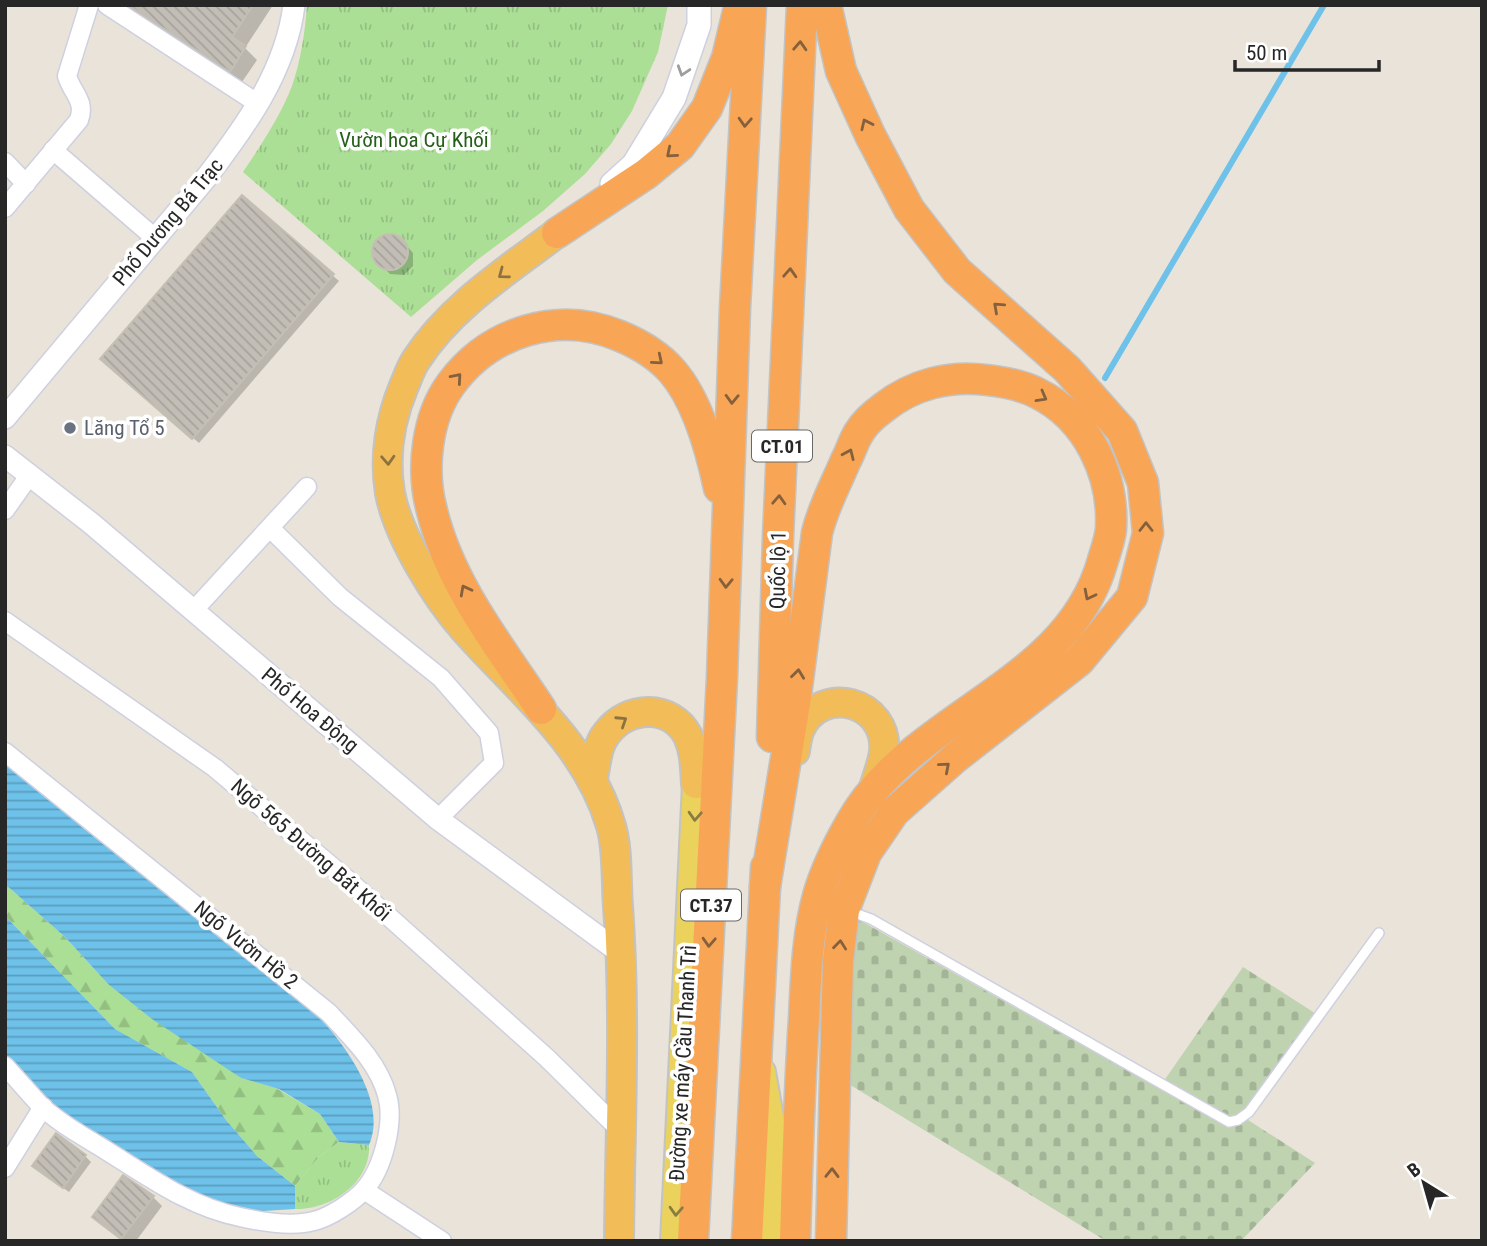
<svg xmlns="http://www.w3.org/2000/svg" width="1487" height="1246" font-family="'Roboto Condensed',sans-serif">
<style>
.forest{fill:url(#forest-firs)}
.cemetery{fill:url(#cemetery-stones)}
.park{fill:url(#park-tufts)}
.water{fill:url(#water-rules)}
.shadow{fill:#0003}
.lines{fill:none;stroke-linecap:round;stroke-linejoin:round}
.stream{stroke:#6ec1e9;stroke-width:6}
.building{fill:url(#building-back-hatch);stroke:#c4bfb3;stroke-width:2}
.service-casing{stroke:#ced0e0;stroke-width:12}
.minor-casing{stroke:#ced0e0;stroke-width:21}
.tertiary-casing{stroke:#ced0e0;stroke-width:24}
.secondary-casing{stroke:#ced0e0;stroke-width:26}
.primary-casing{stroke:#c3c3c3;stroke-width:30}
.trunk-casing{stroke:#c3c3c3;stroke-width:32}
.motorway-casing{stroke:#c3c3c3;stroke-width:33}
.service{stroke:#fff;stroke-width:9}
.minor{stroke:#fff;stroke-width:18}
.tertiary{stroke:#fff;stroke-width:21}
.secondary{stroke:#fff;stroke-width:23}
.primary{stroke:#ebd25c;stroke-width:26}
.trunk{stroke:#f2bc58;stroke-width:28}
.motorway{stroke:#f8a555;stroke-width:30}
.oneway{stroke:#85603c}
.oneway2{stroke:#9e9e9e}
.oneway3{stroke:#8c7240}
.oneway4{stroke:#897c42}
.worship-dot{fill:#6b7280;stroke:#fff;stroke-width:2.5}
.labels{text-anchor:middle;stroke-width:7;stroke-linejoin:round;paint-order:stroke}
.shield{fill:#fff;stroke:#686868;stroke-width:2}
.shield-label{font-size:19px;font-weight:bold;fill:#272727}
.park-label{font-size:21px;fill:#25601b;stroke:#fff}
.street-label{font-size:21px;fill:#272727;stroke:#fff}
.worship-label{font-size:21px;fill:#5b616d;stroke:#fff;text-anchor:start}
</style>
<defs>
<pattern id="forest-firs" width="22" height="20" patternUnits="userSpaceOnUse" patternTransform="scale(1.75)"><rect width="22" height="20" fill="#abdf96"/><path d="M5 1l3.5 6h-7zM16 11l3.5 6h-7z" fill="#93bf81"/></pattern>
<pattern id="cemetery-stones" width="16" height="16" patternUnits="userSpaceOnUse" patternTransform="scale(1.75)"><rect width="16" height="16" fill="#bfd3b0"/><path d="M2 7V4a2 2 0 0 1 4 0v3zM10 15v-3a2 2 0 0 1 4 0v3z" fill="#a4b597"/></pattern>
<pattern id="park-tufts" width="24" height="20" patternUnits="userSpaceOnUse" patternTransform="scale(1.75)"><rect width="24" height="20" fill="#abdf96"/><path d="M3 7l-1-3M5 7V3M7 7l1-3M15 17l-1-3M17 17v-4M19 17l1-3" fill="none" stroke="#93bf81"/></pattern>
<pattern id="water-rules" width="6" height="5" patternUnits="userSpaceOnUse" patternTransform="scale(1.75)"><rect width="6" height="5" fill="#6ec1e9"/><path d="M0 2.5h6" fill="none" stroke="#5a9dbd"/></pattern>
<pattern id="building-back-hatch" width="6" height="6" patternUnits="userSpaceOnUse" patternTransform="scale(1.75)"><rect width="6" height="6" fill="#c2bdb5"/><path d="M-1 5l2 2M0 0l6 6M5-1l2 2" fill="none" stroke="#a7a29c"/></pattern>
</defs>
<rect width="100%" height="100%" fill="#e9e3d9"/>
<polygon class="forest" points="5,884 65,937 108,984 241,1078 276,1088 320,1114 339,1142 319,1157 295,1186 257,1156 226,1120 192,1072 115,1029 5,916"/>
<polygon class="cemetery" points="854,917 1159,1088 1243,967 1321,1017 1248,1120 1315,1163 1241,1241 1106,1241 847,1083"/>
<g class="park">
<path d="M307,5H668L658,52L632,111L611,144L585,174L543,211L477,260L411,317L243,172C261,145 280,117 292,86C301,60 305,32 307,5Z"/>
<path d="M339,1142L369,1145C371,1183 330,1210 295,1209V1186L319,1157Z"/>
</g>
<g class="water">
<path d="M5,763L310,1007C340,1038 389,1099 369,1145L339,1142L320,1114L279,1089L241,1078L152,1019L108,984L65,937L5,884Z"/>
<polygon points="5,916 115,1029 192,1072 226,1120 257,1156 295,1186 295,1209 244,1212 221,1207 144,1166 70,1118 38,1092 5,1054"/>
</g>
<g class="shadow">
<polygon points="113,5 273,5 245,48 257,60 242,82 127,7"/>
<polygon points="242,197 339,281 199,443 108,365"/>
<polygon points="384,236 398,236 413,253 413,266 404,275 390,274 374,258 374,245"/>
<polygon points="85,1156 91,1162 69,1192 40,1172"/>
<polygon points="153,1197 162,1206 136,1241 123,1241 94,1217"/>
</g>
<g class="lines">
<polyline class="stream" points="1105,378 1324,5"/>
</g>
<g class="building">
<polygon points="128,5 253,5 232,37 246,46 230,72"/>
<polygon points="242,195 334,274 192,439 100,359"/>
<circle cx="390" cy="252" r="18"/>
<polygon points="56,1133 86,1155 63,1188 32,1166"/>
<polygon points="123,1175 154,1196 121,1239 92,1217"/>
</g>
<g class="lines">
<g class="service-casing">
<polyline id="service" points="849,911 871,919 1229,1122 1238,1120 1249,1112 1379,933"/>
</g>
<g class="minor-casing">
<g id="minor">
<polyline points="107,5 257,103"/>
<polyline points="53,150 156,239"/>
<polyline points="5,162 26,184"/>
<path d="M5,208L79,120C86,101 72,93 67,76L89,5"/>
<polyline points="5,510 29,476"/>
<polyline points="270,528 340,597 441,678 489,733 494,763 438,819"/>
<polyline points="193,611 307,487"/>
<polyline points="5,621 215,768 349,881 547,1058 620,1130"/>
<path d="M5,752L329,1013C351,1037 378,1062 387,1095C395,1122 383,1169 364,1190C353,1202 330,1217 314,1221C292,1227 262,1222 240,1217C190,1207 149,1177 107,1151C85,1137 60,1124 41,1106C29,1093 17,1079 5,1066"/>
<polyline points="5,1168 43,1107"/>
<polyline points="364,1190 442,1241"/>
</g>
</g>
<g class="tertiary-casing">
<g id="tertiary">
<path d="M5,418L206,178C245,127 286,71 294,5"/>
<polyline points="5,456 92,524 438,819 622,954"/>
</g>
</g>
<g class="secondary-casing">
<polyline id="secondary" points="612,184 634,164 674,98 699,25 699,5"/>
</g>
<g class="primary-casing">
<g id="primary">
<polyline points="762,1072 773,1134 768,1241"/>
<polyline points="674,1241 696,784 701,764"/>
</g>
</g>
<g class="trunk-casing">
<g id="trunk">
<path d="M557,233C508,270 450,307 416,360C411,367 408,377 404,386C390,419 384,457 390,493C398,536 436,597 464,629C518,690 588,745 611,826C618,848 616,882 618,906C626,1018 620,1129 619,1241"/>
<path d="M795,751C796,744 797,736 800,729C821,683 889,701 884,752C882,766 876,780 872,794"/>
<path d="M593,779C596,763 597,745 607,733C628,705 671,704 688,736C695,751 695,768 696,784"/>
</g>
</g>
<g class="motorway-casing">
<g id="motorway">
<polyline points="826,5 841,71 870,135 909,209 957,271 1067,369 1122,431 1143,483 1148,533 1132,597 1079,661 955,758 894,812 866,853 844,910 838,961 831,1241"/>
<polyline points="557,233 646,174 680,146 707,108 727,58 738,12"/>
<path d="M541,709C500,647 450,585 432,511C421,471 426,418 451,384C490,331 559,310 620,336C639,344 658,355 672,371C698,401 711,450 719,488"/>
<polyline points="772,737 778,537 802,5"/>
<path d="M765,887L795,703L817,533C823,507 836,484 846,460C851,451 854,439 860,431C865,422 875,414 883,408C913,384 950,375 987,380C1004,382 1022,385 1037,393C1088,418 1114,475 1111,529C1110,539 1106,550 1103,560C1068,688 910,714 850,824C837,847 825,871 818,896C807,936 806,978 804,1019C799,1093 797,1167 795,1241"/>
<polyline points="693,1241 722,678 735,308 751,5"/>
<polyline points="747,1241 766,867"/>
</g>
</g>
<use href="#service" class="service"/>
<use href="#minor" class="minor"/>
<use href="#tertiary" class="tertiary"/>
<use href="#secondary" class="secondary"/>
<use href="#primary" class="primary"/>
<use href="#trunk" class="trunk"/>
<use href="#motorway" class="motorway"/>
</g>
<defs><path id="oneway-chevron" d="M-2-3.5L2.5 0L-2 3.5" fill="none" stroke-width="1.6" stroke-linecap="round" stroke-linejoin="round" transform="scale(1.75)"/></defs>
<g class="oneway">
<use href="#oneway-chevron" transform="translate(800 46) rotate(-87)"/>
<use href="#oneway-chevron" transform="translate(745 122) rotate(93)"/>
<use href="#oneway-chevron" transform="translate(866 124) rotate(-115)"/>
<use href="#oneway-chevron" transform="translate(671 153) rotate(140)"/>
<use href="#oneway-chevron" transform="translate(790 273) rotate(-87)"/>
<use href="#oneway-chevron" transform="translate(998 307) rotate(-138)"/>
<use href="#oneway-chevron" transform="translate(658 360) rotate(40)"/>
<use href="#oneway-chevron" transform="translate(457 378) rotate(-49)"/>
<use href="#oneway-chevron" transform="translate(1042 397) rotate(29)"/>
<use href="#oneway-chevron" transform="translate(732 399) rotate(92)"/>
<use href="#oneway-chevron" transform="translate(849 454) rotate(-66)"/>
<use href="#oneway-chevron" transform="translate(779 500) rotate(-87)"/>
<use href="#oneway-chevron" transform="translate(1146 527) rotate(-90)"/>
<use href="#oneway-chevron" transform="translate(726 583) rotate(92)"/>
<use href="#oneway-chevron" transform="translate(465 590) rotate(-118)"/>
<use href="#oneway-chevron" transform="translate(1089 595) rotate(117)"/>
<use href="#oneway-chevron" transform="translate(798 674) rotate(-83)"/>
<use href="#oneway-chevron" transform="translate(945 767) rotate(-41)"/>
<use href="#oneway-chevron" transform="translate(709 942) rotate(93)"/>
<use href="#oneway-chevron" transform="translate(840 945) rotate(-84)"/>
<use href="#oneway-chevron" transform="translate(832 1173) rotate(-89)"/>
</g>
<use class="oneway2" href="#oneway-chevron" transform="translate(683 71) rotate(108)"/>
<g class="oneway3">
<use href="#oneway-chevron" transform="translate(503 274) rotate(143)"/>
<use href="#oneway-chevron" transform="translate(388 460) rotate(87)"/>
<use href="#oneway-chevron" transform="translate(622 721) rotate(-33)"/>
</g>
<g class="oneway4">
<use href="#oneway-chevron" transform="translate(695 816) rotate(93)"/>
<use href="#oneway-chevron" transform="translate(676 1211) rotate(93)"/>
</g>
<circle class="worship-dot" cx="70" cy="428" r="7"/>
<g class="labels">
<g class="shield">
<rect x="752" y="430.5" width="60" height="31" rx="5"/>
<rect x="681" y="889.5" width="60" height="31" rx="5"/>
</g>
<g class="shield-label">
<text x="782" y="453">CT.01</text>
<text x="711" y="912">CT.37</text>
</g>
<g class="park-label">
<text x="414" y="147">Vườn hoa Cự Khối</text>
</g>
<g class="street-label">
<text transform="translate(168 222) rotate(-50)" y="7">Phố Dương Bá Trạc</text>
<text transform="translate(778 570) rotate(-89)" y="7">Quốc lộ 1</text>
<text transform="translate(310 710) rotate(40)" y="7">Phố Hoa Động</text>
<text transform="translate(311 850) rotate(41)" y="7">Ngõ 565 Đường Bát Khối</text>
<text transform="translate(246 945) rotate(39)" y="7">Ngõ Vườn Hồ 2</text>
<text transform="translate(683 1063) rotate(-87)" y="7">Đường xe máy Cầu Thanh Trì</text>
</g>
<g class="worship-label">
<text x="84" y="435">Lăng Tổ 5</text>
</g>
</g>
<rect width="1487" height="1246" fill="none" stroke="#272727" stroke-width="14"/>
<g transform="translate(1424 1183) rotate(323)" stroke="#ffffff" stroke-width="5" paint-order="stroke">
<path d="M0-5L12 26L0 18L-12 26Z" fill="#272727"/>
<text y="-10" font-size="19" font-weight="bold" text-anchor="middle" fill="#272727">B</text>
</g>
<path d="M1235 60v10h144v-10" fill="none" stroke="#272727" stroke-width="3.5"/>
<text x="1246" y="60" font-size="21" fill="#272727" stroke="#ffffff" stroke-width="5" paint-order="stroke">50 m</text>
</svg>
